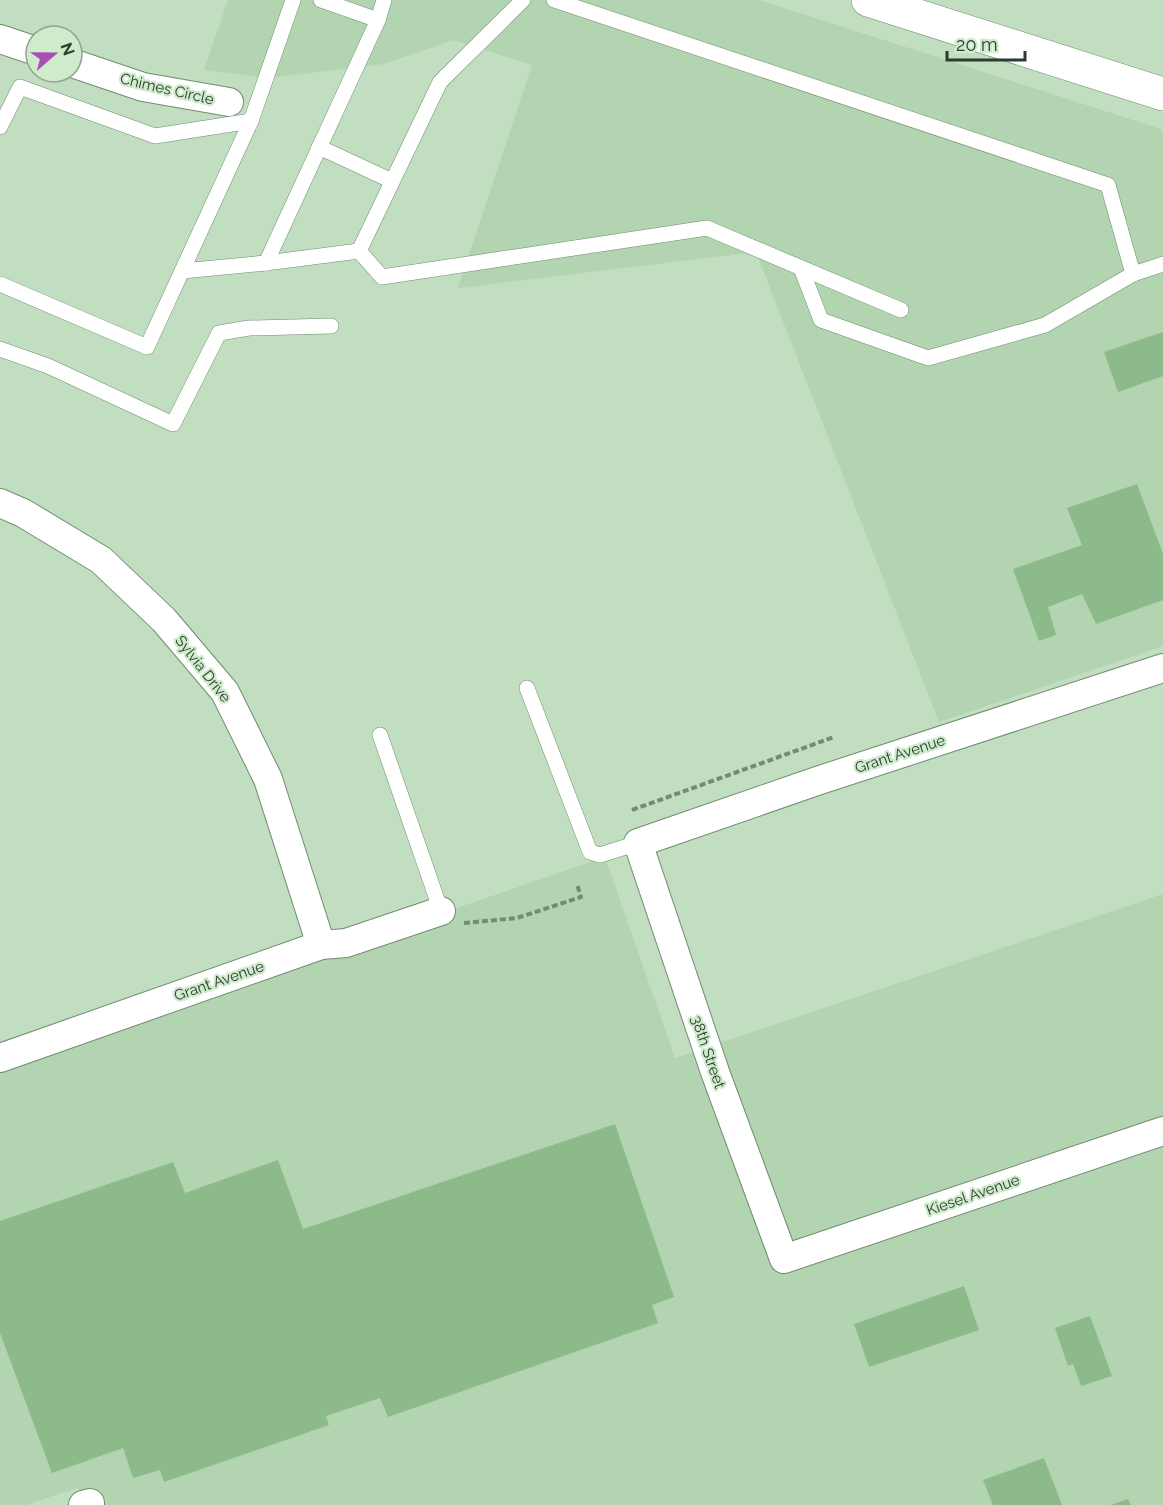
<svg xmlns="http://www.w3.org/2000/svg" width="1163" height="1505" font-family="Raleway,sans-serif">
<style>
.built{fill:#b2d4b0}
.building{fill:#8dba8b}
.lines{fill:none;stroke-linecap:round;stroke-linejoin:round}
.lane-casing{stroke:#718c70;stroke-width:16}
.street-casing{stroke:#718c70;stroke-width:30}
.primary-casing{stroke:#718c70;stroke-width:34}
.path{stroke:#758974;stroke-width:4;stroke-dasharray:6 3;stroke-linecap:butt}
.lane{stroke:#fff;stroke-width:15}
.street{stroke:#fff;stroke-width:28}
.primary{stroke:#fff;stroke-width:33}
.labels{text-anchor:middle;stroke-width:4.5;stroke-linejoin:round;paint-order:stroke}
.street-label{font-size:15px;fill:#2f3b2e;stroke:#ceebcc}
</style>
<rect width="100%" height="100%" fill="#c1dec0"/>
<g class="built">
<polygon points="228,0 759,0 1161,129 1163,135 1163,646 939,722 756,252 458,288 532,65 453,40 384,64 268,78 204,70"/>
<polygon points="605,857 675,1058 1163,894 1163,1505 100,1505 77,1488 26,1505 0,1505 0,1066"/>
</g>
<g class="building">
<polygon points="1163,332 1163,376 1118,392 1104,352"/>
<polygon points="1137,484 1163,554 1163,600 1096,624 1082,594 1048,607 1056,635 1039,641 1013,569 1082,545 1067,508"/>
<polygon points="615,1124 674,1297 652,1305 658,1323 388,1417 380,1398 326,1416 329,1425 164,1482 160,1470 133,1478 123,1448 52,1473 0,1333 0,1221 173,1162 185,1193 278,1160 303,1229"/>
<polygon points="964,1286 979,1330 869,1367 854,1324"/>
<polygon points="1090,1316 1112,1376 1081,1386 1073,1364 1068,1366 1055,1328"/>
<polygon points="1044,1458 1062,1505 993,1505 983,1480"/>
<polygon points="1128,1499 1131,1505 1111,1505"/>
</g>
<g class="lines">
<g class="lane-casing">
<g id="lane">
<polyline points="321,0 378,20"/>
<polyline points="554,0 1108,185 1133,274"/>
<polyline points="251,121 293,0"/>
<polyline points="0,127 20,87 155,136 251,121 147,347 0,284"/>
<polyline points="319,147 392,181"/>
<polyline points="359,251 440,82 523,0"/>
<polyline points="266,263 359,251 382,277 707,228 901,310"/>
<polyline points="801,268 821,320 928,358 1045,325 1133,274 1163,264"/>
<polyline points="182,271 266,263 378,20 384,0"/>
<polyline points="0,349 48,366 173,424 219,333 249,328 331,326"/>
<polyline points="527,688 590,852 600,855 638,843"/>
<polyline points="380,735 441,911"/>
</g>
</g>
<g class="street-casing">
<g id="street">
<polyline points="0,39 36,51"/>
<polyline points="72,63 143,87 229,102"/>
<polyline points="0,503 23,513 101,560 164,620 225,692 268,779 321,945"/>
<polyline points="1163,668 817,781 638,843 715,1072 784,1259 1163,1131"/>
<polyline points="0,1058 321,945 346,943 441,911"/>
<polyline points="83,1505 90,1503"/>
</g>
</g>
<g class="primary-casing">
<polyline id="primary" points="868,0 1163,94"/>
</g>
<g class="path">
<polyline points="632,810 834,737"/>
<polyline points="464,923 517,918 581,897 577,884"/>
</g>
<use href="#lane" class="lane"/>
<use href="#street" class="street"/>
<use href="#primary" class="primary"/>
</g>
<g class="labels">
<g class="street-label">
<text transform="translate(167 89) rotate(13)" y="5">Chimes Circle</text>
<text transform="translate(203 669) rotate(52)" y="5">Sylvia Drive</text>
<text transform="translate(900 754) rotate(-18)" y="5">Grant Avenue</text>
<text transform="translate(219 981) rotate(-19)" y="5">Grant Avenue</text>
<text transform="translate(708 1052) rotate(71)" y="5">38th Street</text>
<text transform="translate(973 1195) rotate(-19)" y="5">Kiesel Avenue</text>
</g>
</g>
<g transform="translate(54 54) rotate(70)"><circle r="28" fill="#ceebcc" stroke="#8ea58d" stroke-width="1.5"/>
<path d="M0-4.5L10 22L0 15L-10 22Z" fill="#ac4db6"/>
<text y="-9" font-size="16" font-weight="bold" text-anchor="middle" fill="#2f3b2e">N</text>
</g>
<path d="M947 51v9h78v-9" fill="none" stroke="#2f3b2e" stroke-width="3"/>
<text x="956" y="51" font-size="18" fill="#2f3b2e" stroke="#ceebcc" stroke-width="4.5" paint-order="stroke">20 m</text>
</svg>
